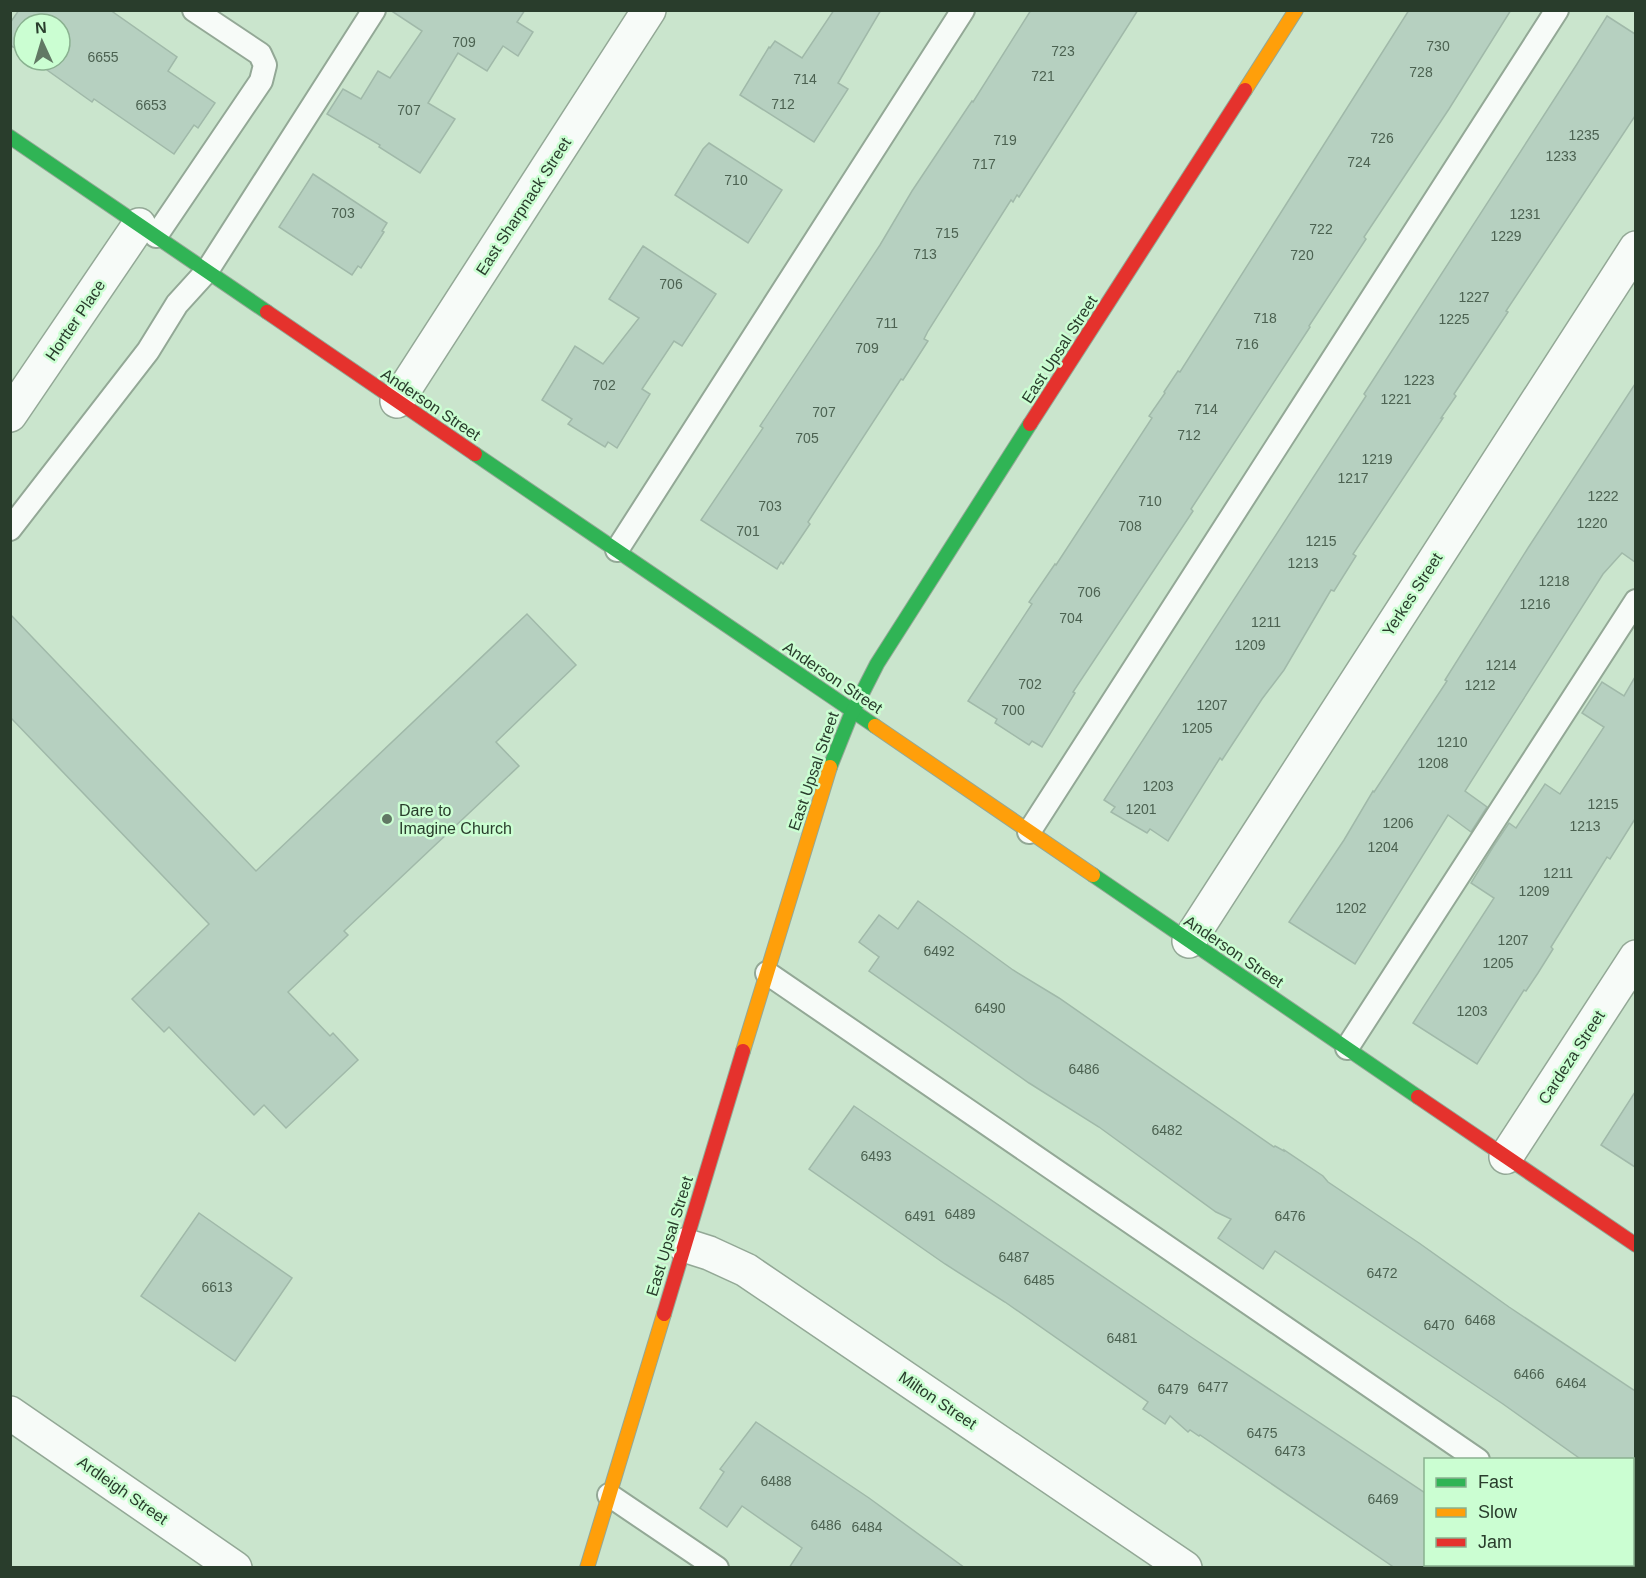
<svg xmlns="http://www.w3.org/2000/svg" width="1646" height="1578" font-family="Helvetica,sans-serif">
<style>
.building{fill:#b6d0c0;stroke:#a0b9a9;stroke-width:1.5}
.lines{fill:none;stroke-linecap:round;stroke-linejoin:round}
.lane-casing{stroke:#93a896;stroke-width:26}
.street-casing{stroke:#93a896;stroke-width:36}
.fast-casing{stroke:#93a896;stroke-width:16}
.slow-casing{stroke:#93a896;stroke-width:16}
.jam-casing{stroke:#93a896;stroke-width:16}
.lane{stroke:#f7fbf8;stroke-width:22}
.street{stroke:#f7fbf8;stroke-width:33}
.fast{stroke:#30b455;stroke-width:14}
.slow{stroke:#ff9f0a;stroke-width:14}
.jam{stroke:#e5322d;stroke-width:14}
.poi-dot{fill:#617864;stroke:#cbfed2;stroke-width:2}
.labels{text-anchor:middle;stroke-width:5;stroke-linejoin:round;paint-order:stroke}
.number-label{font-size:14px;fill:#4c6251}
.street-label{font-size:16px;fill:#293d2c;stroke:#cbfed2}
.poi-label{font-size:16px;fill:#293d2c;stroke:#cbfed2;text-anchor:start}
</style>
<rect width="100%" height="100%" fill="#cae5cd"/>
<g class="building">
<polygon points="19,10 110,10 177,57 168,71 215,103 198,128 194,125 174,154 94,99 92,102 33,60 60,60 60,24 24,24 24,54 10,45 10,23"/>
<polygon points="390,10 525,10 517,22 533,32 518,56 503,46 487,71 458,53 428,103 455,119 420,173 379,147 380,145 327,114 343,89 361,99 378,71 390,78 422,31"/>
<polygon points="834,10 881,10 838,83 848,89 814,142 740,95 769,47 770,48 775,41 802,58"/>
<polygon points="1031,10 1138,10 1019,197 1017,195 1013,202 1011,200 928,331 924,339 928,341 903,380 901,379 808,522 810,524 783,564 781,562 777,569 701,520 763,428 760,426 880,245 912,191 972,101 973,102"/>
<polygon points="1409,10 1511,10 1449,109 1364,237 1366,239 1309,326 1310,327 1191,509 1193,511 1073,692 1075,693 1042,747 1032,741 1029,745 995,723 997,719 968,701 1032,604 1029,602 1055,564 1056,565 1152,418 1149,416 1165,393 1164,392 1178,371 1180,372"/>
<polygon points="1607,16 1635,34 1635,116 1506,311 1508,312 1454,394 1456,396 1441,418 1443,418 1353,554 1356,556 1334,591 1331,590 1284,670 1262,699 1222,760 1220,758 1168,841 1150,829 1147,833 1111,812 1115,807 1104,800 1366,396 1364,394 1577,64"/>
<polygon points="709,143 782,190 748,243 675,195 703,149"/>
<polygon points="313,174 387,223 382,231 384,232 361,268 358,266 352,275 279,227"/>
<polygon points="643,246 716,294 682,346 674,341 642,389 650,394 617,448 608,442 605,447 568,424 572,419 542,400 575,346 603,364 639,318 609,299"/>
<polygon points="1635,384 1635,562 1622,553 1603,574 1465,791 1487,807 1471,832 1448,815 1355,964 1289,922 1344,840 1373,791 1374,792 1447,681 1445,680 1528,548"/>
<polygon points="10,614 256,871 527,614 576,665 496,742 519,766 344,931 348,935 288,992 330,1036 333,1033 358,1060 286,1128 264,1105 254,1115 169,1027 164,1032 132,999 209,924 10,717"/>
<polygon points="1635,677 1635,819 1610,859 1607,857 1551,947 1553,949 1538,973 1526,991 1524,990 1477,1064 1413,1023 1494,898 1471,883 1493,847 1509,823 1516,828 1545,784 1560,794 1604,727 1582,713 1602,682 1624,696"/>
<polygon points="918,901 1013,970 1059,998 1274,1147 1275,1146 1284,1151 1284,1150 1323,1176 1328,1182 1419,1243 1509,1307 1635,1391 1635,1460 1582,1460 1503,1404 1275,1251 1263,1269 1218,1238 1231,1219 1216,1212 1099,1127 1029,1083 869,971 879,957 859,942 879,915 898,929"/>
<polygon points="1635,1092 1635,1167 1601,1145"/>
<polygon points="854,1106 1191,1337 1425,1493 1425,1568 1395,1568 1200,1435 1199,1436 1190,1430 1188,1432 1170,1416 1165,1424 1143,1409 1148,1402 1005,1302 945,1264 809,1169"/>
<polygon points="199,1213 292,1278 235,1361 141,1296"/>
<polygon points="756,1422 869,1498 965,1568 789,1568 802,1548 742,1506 727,1527 700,1508 724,1472 720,1469"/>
</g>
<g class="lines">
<g class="lane-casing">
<g id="lane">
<polyline points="156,236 261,81 265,65 260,54 194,10"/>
<polyline points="10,529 148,351 177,304 207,271 374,10"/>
<polyline points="617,550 963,10"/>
<polyline points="1029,832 1557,10"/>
<polyline points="767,973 1478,1460"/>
<polyline points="1347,1048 1636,601"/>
<polyline points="609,1495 717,1568"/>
<polyline points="1632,1564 1636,1567"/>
</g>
</g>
<g class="street-casing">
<g id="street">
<polyline points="397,401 649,10"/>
<polyline points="10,415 139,225"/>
<polyline points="1189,941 1636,248"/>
<polyline points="1506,1157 1636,957"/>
<polyline points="684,1245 709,1253 746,1270 1185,1568"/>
<polyline points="10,1413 235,1568"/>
</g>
</g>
<g class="fast-casing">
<g id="fast">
<polyline points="10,137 267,312"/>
<polyline points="475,454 875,726"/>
<polyline points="830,767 850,717 877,664 1030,424"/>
<polyline points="1093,875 1418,1097"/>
</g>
</g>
<g class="slow-casing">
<g id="slow">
<polyline points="1245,90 1296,10"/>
<polyline points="875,726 1093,875"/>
<polyline points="743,1051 830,767"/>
<polyline points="587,1568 664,1314"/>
</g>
</g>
<g class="jam-casing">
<g id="jam">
<polyline points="267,312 475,454"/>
<polyline points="1030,424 1245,90"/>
<polyline points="1418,1097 1636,1245"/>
<polyline points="664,1314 743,1051"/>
</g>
</g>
<use href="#lane" class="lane"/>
<use href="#street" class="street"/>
<use href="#fast" class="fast"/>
<use href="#slow" class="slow"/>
<use href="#jam" class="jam"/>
</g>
<circle class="poi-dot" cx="387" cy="819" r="6"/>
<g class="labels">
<g class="number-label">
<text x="464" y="47">709</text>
<text x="1438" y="51">730</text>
<text x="1063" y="56">723</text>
<text x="103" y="62">6655</text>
<text x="1421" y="77">728</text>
<text x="1043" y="81">721</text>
<text x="805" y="84">714</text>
<text x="783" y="109">712</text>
<text x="151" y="110">6653</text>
<text x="409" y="115">707</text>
<text x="1584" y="140">1235</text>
<text x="1382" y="143">726</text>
<text x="1005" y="145">719</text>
<text x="1561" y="161">1233</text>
<text x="1359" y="167">724</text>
<text x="984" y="169">717</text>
<text x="736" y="185">710</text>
<text x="343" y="218">703</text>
<text x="1525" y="219">1231</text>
<text x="1321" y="234">722</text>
<text x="947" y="238">715</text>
<text x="1506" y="241">1229</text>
<text x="925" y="259">713</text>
<text x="1302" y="260">720</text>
<text x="671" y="289">706</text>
<text x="1474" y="302">1227</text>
<text x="1265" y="323">718</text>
<text x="1454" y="324">1225</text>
<text x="887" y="328">711</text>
<text x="1247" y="349">716</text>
<text x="867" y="353">709</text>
<text x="1419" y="385">1223</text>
<text x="604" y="390">702</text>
<text x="1396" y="404">1221</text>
<text x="1206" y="414">714</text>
<text x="824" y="417">707</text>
<text x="1189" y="440">712</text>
<text x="807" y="443">705</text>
<text x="1377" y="464">1219</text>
<text x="1353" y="483">1217</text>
<text x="1603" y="501">1222</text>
<text x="1150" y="506">710</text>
<text x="770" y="511">703</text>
<text x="1592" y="528">1220</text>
<text x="1130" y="531">708</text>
<text x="748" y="536">701</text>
<text x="1321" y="546">1215</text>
<text x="1303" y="568">1213</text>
<text x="1554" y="586">1218</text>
<text x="1089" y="597">706</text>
<text x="1535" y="609">1216</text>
<text x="1071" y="623">704</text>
<text x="1266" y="627">1211</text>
<text x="1250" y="650">1209</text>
<text x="1501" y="670">1214</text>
<text x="1030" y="689">702</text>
<text x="1480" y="690">1212</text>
<text x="1212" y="710">1207</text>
<text x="1013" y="715">700</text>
<text x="1197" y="733">1205</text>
<text x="1452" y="747">1210</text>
<text x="1433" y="768">1208</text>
<text x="1158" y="791">1203</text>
<text x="1603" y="809">1215</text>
<text x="1141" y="814">1201</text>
<text x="1398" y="828">1206</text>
<text x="1585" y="831">1213</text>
<text x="1383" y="852">1204</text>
<text x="1558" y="878">1211</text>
<text x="1534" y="896">1209</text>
<text x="1351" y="913">1202</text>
<text x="1513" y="945">1207</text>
<text x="939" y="956">6492</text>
<text x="1498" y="968">1205</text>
<text x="990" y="1013">6490</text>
<text x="1472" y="1016">1203</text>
<text x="1084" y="1074">6486</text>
<text x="1167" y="1135">6482</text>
<text x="876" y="1161">6493</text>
<text x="960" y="1219">6489</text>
<text x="920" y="1221">6491</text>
<text x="1290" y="1221">6476</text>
<text x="1014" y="1262">6487</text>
<text x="1382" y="1278">6472</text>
<text x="1039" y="1285">6485</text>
<text x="217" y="1292">6613</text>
<text x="1480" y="1325">6468</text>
<text x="1439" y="1330">6470</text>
<text x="1122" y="1343">6481</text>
<text x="1529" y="1379">6466</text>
<text x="1571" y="1388">6464</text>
<text x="1213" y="1392">6477</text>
<text x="1173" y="1394">6479</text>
<text x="1262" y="1438">6475</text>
<text x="1290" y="1456">6473</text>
<text x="776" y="1486">6488</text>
<text x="1383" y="1504">6469</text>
<text x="826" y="1530">6486</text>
<text x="867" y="1532">6484</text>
</g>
<g class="street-label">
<text transform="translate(523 206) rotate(-57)" y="6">East Sharpnack Street</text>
<text transform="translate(75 320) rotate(-56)" y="6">Hortter Place</text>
<text transform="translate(1059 349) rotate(-57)" y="6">East Upsal Street</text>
<text transform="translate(431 404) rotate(34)" y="6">Anderson Street</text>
<text transform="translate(1412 594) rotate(-57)" y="6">Yerkes Street</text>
<text transform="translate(833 677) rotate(34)" y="6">Anderson Street</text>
<text transform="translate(813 771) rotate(-71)" y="6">East Upsal Street</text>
<text transform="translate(1234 951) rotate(34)" y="6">Anderson Street</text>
<text transform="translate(1571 1057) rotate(-57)" y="6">Cardeza Street</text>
<text transform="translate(669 1236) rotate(-73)" y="6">East Upsal Street</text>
<text transform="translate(938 1400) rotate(34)" y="6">Milton Street</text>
<text transform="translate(123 1490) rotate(35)" y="6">Ardleigh Street</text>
</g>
<g class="poi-label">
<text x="399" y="816">Dare to<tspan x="399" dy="18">Imagine Church</tspan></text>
</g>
</g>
<rect width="1646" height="1578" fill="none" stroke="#293d2c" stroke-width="24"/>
<rect x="1424" y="1458" width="210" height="108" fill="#cbfed2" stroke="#8ab190" stroke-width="1.5"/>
<rect x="1436" y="1478" width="30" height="9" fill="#30b455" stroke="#8ab190" stroke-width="1.5"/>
<text x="1478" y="1488" font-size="18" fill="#293d2c">Fast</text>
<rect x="1436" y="1508" width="30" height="9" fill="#ff9f0a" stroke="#8ab190" stroke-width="1.5"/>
<text x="1478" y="1518" font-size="18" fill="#293d2c">Slow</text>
<rect x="1436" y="1538" width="30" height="9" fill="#e5322d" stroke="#8ab190" stroke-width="1.5"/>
<text x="1478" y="1548" font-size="18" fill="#293d2c">Jam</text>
<g transform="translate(42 42) rotate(356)"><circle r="28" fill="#cbfed2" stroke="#8ab190" stroke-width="1.5"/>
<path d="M0-4.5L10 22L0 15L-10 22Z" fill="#617864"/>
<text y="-9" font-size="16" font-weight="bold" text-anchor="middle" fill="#293d2c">N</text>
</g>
</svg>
